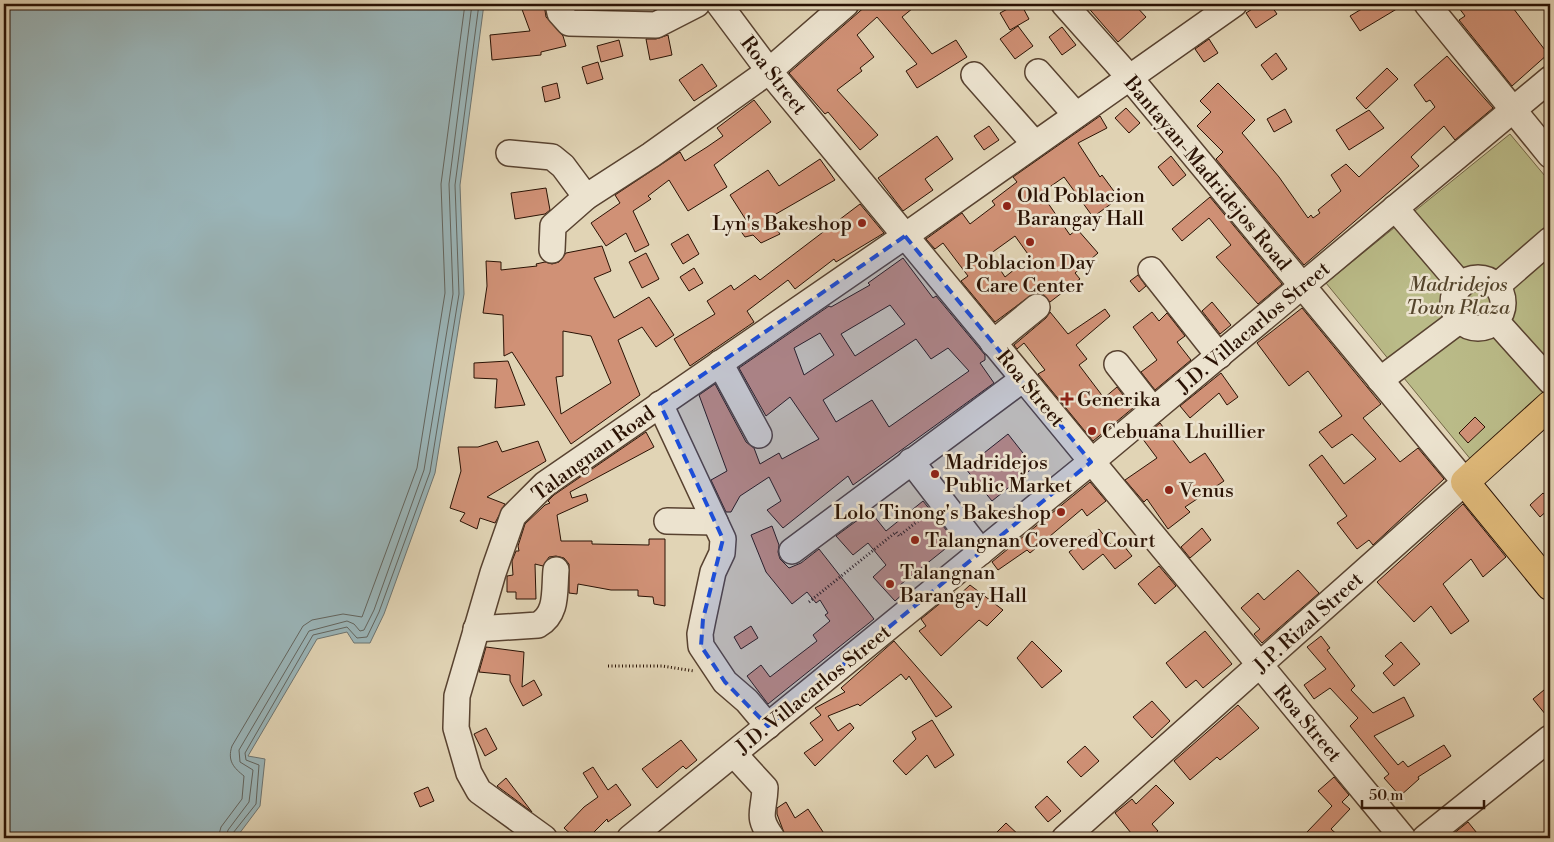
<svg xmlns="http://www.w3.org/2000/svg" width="1554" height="842" font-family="'Libre Bodoni',serif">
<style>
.green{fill:#babb88;stroke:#726646}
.water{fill:#9ab5b9;stroke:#6d7471}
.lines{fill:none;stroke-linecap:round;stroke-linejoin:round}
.shore{stroke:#62645e;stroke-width:1}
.building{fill:#d09176;stroke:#2a1204;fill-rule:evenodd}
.minor-casing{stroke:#584230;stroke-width:28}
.major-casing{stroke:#2a1204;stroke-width:30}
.path{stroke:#2a1204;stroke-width:3;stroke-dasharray:1 2.5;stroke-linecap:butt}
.minor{stroke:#ece3cf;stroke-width:25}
.major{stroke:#e0ba7a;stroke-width:28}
.marked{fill:#1d4ed8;fill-opacity:0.2;stroke:#1d4ed8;stroke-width:4;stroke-dasharray:10 6;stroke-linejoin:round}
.poi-dot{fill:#8f2418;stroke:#ece3cf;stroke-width:2}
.labels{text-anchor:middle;stroke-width:5;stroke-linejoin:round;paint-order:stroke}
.street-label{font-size:20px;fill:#2a1204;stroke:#ece3cf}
.poi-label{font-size:20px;fill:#2a1204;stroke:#ece3cf;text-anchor:start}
.park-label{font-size:20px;font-style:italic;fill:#55452c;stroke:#ece3cf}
</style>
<rect width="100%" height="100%" fill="#e1d4b5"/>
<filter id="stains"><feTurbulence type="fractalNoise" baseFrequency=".004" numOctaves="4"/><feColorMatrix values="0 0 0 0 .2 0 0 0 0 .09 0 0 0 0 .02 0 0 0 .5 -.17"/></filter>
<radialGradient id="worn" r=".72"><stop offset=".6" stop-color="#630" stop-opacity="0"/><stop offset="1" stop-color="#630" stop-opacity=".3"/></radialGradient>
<polygon class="green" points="1510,134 1550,182 1550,392 1472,461 1326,283"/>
<polygon class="water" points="4,4 484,4 460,185 464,294 435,473 384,614 370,643 354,643 347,632 317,639 248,756 265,759 260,806 236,838 4,838"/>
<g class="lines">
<g class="shore">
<path d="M218,838L221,827L242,799L244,776C234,768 227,761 232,746L303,626L312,620L343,614L362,617L417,468L445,293L441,184L465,4"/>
<polyline points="226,838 228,830 249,802 253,770 240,762 239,750 309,631 347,621 354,624 360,631 364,630 374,610 424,470 453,294 449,184 472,4"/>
<polyline points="232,838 233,833 256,804 259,765 246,760 245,753 313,635 347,627 357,638 367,637 379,612 430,472 459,294 455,185 479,4"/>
</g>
</g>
<g class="building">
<polygon points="520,4 544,4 546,17 563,36 566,46 541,52 541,55 492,60 490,35 530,31"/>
<polygon points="866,4 918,4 902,17 932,54 956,40 967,57 917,88 906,71 917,64 877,17 857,35 874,57 860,68 862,71 837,90 878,135 860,150 828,112 825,114 789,73 867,5"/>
<polygon points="1017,4 1021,4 1029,19 1010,30 1000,13"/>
<polygon points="1085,4 1134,4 1146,17 1118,42"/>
<polygon points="1260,4 1270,4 1277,14 1256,28 1246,13"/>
<polygon points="1370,4 1405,4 1360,31 1350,16"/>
<polygon points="1456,4 1510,4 1548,54 1512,86 1459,20 1465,16"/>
<polygon points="1018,26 1033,46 1015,59 1000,39"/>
<polygon points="1062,27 1076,45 1062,55 1049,37"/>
<polygon points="668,35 672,55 650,60 646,39 656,39"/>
<polygon points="1209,39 1218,53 1204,62 1195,49"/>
<polygon points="619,40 623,56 601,62 597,46"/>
<polygon points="1276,53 1287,69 1272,80 1261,65"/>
<polygon points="1447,56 1493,108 1455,140 1444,126 1411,157 1419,166 1304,265 1216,159 1223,152 1197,126 1211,112 1200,101 1218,83 1255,120 1242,133 1279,177 1308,218 1311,215 1313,218 1320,213 1318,210 1341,191 1331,175 1346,164 1359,177 1435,107 1430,100 1426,102 1414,85"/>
<polygon points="598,62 603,79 587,84 582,67"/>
<polygon points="702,64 717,86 694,101 679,80"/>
<polygon points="1387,68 1398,79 1366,109 1356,98"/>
<polygon points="557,83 560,98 545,102 542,87"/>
<polygon points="754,100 771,122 714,165 727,187 688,211 669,180 648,196 651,199 633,211 649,245 635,252 626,233 606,246 591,223 620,203 615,195 680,152 685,161 707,147 723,136 717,128"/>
<polygon points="1126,108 1140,123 1129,133 1115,118"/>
<polygon points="1285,109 1292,122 1274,132 1267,119"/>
<polygon points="1369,110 1384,128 1349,150 1336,130"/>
<path d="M1100,116L1107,128L1078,143L1100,177L1102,175L1119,198L1093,217L1064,177L1041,193L1070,235L1077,229L1098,253L1075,273L1080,279L1050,302L1043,294L1034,293L995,322L961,281L968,276L943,243L935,249L926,239L962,213L970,224L995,205L992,201L1017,182L1013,177ZM1015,236L1030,257L1005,277L990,254Z"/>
<polygon points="989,126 999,140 984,150 974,136"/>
<polygon points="937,136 953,159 925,179 933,190 903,211 878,178"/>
<polygon points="1171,156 1186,175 1173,186 1158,167"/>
<polygon points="820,159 835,180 769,218 780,234 761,243 753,235 745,237 737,226 746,220 730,195 768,170 779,186"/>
<polygon points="546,188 550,210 545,214 515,219 511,193"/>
<polygon points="1210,197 1282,284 1258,304 1216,257 1231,245 1209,218 1182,241 1172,229"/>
<polygon points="860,204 884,233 836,262 834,259 795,289 788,280 747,311 754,322 690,366 674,339 715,314 707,301 731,285 734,290 755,275 760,280"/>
<polygon points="688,234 699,254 683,264 671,244"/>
<path d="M602,246L611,271L594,278L614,318L649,297L674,335L656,347L642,327L618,340L640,395L571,444L512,352L504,356L503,315L483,313L487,286L486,261L501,262V270L537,266L536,264L545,262L552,264L559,262L566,253ZM563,331L591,336L611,383L561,414L556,377L563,376Z"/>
<polygon points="646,253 659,279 642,288 629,262"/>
<path d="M903,258L933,298L936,296L985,355V360L980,363L994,383L853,485L848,476L783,528L767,510L781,501L769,477L740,496L731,512H726L711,480L727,471L699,395L715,384L746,442L754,448L760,464L779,453L782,459L819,439L790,397L766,416L739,368L829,306L831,307L870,285L868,283ZM890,305L905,324L855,356L841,334ZM820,333L834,355L804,375L794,348ZM916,339L931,359L948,348L969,371L889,427L872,400L836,422L823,400Z"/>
<polygon points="694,268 703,283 689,291 680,277"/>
<polygon points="1138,275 1146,286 1139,292 1130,281"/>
<polygon points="1212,302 1231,325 1220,334 1202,311"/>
<polygon points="1302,308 1381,404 1363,418 1400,462 1418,448 1444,479 1373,545 1369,540 1357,549 1337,523 1347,516 1309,465 1322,455 1344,484 1376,459 1352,434 1332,448 1319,432 1342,416 1308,371 1289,386 1257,343"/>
<polygon points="1105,309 1110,316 1076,345 1087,359 1079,365 1104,398 1117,387 1133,408 1093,441 1038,374 1045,370 1024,343 1017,349 1014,345 1046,318 1050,312 1068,334"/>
<polygon points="1152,312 1159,321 1167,313 1185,336 1177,342 1191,360 1155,390 1141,372 1157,360 1133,327"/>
<polygon points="508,361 525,405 495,408 497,379 474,378 474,363"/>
<polygon points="1221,373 1238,397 1227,405 1219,393 1190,418 1180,406"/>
<polygon points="1475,417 1485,427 1468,443 1459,433"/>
<polygon points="1160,423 1190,463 1205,453 1224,481 1185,507 1190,512 1168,529 1147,499 1144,502 1125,480 1157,458 1142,438"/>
<polygon points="646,432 654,447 570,492 572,498 586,494 588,501 557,515 561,541 592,541 592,544 649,545 649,539 665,539 665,606 654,604 653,597 638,596 638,590 611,590 578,584 577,594 569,593 569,564 564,558 556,556 549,557 543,566 535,564 536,599 516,599 516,592 507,592 507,576 513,575 512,561 516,551 519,551 518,546 525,524 545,505 550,503 548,501 554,495"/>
<polygon points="1008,434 1034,467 992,501 965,468"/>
<polygon points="497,441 502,452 538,441 546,461 487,497 505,504 495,523 480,518 477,529 460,521 465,513 450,508 461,471 458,447 478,447"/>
<polygon points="1090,482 1106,501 1087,516 1082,509 1030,553 1027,550 998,570 992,562"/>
<polygon points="1543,493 1550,500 1550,508 1540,517 1530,505"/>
<polygon points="923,501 955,541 900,585 906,591 895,601 873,577 886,565 868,543 853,555 836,536 870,511 886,531"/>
<polygon points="1463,504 1506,557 1483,577 1471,559 1443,584 1469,621 1451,634 1431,606 1414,622 1377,582"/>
<polygon points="772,526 779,545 778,552 780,559 789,568 801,563 819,549 874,619 768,704 747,676 761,665 770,677 817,641 813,635 830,621 825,615 828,613 820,600 816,603 807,592 792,604 766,572 751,535"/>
<polygon points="1202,528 1211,540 1190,558 1181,547"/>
<polygon points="1099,529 1112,546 1119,540 1132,556 1115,569 1103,554 1083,570 1069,552"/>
<polygon points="1159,566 1176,586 1155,604 1138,584"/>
<polygon points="1298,570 1319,593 1262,643 1254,634 1260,629 1241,608 1258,593 1264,600"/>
<polygon points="970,585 1003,610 987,626 979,620 941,656 919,631 926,626 921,619 954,592 957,597"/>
<polygon points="751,626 758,638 741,649 734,637"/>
<polygon points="1205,631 1232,664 1203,688 1196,680 1186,688 1166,663"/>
<polygon points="1321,636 1330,648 1327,650 1355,686 1351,690 1373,713 1404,697 1414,716 1374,736 1398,765 1403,761 1408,767 1444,745 1451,756 1418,777 1419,779 1400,796 1384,778 1389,774 1350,726 1358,718 1330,688 1314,699 1304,685 1326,669 1307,647"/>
<polygon points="894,641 952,707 936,717 909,676 906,680 901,674 860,706 858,704 828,716 838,731 850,723 854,728 815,766 804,753 823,740 810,723 821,715 815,708 845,692 841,688"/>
<polygon points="1032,641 1062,671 1042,688 1017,658"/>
<polygon points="1401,642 1420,664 1394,686 1383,673 1393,664 1385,656"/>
<polygon points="486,647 524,652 522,687 534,680 542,695 523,706 510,681 510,675 479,672"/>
<polygon points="1550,685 1550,720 1533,699"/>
<polygon points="1152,701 1170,721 1152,738 1133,717"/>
<polygon points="1238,705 1259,728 1220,760 1217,757 1190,780 1174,761"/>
<polygon points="932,720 954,755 935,768 927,755 906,775 893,761 916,739 912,732"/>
<polygon points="486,728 497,749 485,756 474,734"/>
<polygon points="681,740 697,760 686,769 683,766 657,788 642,769"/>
<polygon points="1085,746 1099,761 1081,777 1067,762"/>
<polygon points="593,767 608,790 616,784 631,805 608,822 607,819 588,838 579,832 574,837 564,828 584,807 598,797 583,773"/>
<polygon points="1334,777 1349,795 1342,802 1350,809 1331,829 1341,838 1313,838 1307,832 1332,806 1318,791"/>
<polygon points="506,778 532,812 497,786"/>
<polygon points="1156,785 1174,803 1152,824 1158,831 1149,838 1135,838 1115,813 1132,799 1136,804"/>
<polygon points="428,787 434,801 420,807 414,793"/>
<polygon points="1047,796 1061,811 1048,822 1035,807"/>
<polygon points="786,802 795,818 808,809 827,838 786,838 777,814 777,808"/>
<polygon points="1468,822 1481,838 1448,838"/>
<polygon points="1006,823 1022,838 991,838"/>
</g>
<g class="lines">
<g class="minor-casing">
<g id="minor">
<polyline points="558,4 560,13 569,23 656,25 697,4"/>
<polyline points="719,4 769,71 1403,838"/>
<polyline points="1064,4 1130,78 1465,482 1065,838"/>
<polyline points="1427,4 1550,155"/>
<polyline points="1038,72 1076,115"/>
<polyline points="974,75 1035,144"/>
<polyline points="509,153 552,157 563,166 586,197"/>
<polyline points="1395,208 1461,285"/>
<polyline points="552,250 553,226 586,197 651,155 769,71 846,4"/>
<polyline points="1151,270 1219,356"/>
<circle cx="1478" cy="303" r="25"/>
<polyline points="1497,286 1550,240"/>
<polyline points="1496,321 1550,381"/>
<polyline points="993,343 1037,307"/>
<polyline points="720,363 759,435"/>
<polyline points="1117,364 1153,410"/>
<polyline points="1380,380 1460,320"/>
<polyline points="660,404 723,539 722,553 713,572 703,619 700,634 701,646 725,682 747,701 768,726"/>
<polyline points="911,461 981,552"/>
<polyline points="667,521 715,522"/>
<polyline points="792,551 1023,379"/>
<path d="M476,629L538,625C558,614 554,591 556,570"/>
<path d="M734,754L765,788C764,814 756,815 772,838"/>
<polyline points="544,838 479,791 469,773 456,728 457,696 493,573 513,516 545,484 905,236 1234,4"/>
<polyline points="630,838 1091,462 1550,79"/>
<polyline points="1425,838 1550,738"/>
</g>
</g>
<g class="major-casing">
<polyline id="major" points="1550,405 1465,482 1550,586"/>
</g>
<g class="path">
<polyline points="809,602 896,532 899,536 928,513"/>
<polyline points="608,666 662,666 694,671"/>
</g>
<use href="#minor" class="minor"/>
<use href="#major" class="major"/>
</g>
<path class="marked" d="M905,236L1091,462L768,726L725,682L701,646L703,619L723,539L660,404Z"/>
<g class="poi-dot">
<circle cx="1007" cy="206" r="5"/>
<circle cx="862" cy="223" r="5"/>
<circle cx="1030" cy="242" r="5"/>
<path d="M1064.5 391.5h5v5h5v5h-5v5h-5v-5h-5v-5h5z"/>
<circle cx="1092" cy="431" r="5"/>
<circle cx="935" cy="474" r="5"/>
<circle cx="1169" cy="490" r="5"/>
<circle cx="1061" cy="512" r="5"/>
<circle cx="915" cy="540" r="5"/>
<circle cx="890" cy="584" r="5"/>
</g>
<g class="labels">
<g class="street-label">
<text transform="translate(774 75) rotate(52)" y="7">Roa Street</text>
<text transform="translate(1208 173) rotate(50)" y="7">Bantayan-Madridejos Road</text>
<text transform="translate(1253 327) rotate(-40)" y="7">J.D. Villacarlos Street</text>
<text transform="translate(1031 388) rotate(50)" y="7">Roa Street</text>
<text transform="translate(593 453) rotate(-36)" y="7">Talangnan Road</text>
<text transform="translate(1308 622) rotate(-42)" y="7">J.P. Rizal Street</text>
<text transform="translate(813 689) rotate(-39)" y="7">J.D. Villacarlos Street</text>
<text transform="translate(1308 723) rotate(50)" y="7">Roa Street</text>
</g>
<g class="poi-label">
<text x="1017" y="202">Old Poblacion<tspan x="1017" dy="23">Barangay Hall</tspan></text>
<text x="852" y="230" text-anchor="end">Lyn's Bakeshop</text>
<text x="1030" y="269" text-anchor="middle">Poblacion Day<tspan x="1030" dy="23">Care Center</tspan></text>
<text x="1077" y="406">Generika</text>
<text x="1102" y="438">Cebuana Lhuillier</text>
<text x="945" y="469">Madridejos<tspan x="945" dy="23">Public Market</tspan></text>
<text x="1179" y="497">Venus</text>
<text x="1051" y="519" text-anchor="end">Lolo Tinong's Bakeshop</text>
<text x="925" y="547">Talangnan Covered Court</text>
<text x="900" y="579">Talangnan<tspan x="900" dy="23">Barangay Hall</tspan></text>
</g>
<g class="park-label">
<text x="1458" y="291">Madridejos<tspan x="1458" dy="23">Town Plaza</tspan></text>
</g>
</g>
<rect width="1554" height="842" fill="none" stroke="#e1d4b5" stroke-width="20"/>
<rect x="5" y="5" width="1544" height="832" fill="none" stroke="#2a1204" stroke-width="2.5"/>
<rect x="10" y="10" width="1534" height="822" fill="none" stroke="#2a1204"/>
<path d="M1362 800v8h122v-8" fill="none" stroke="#2a1204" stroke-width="2.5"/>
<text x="1369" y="800" font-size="15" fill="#2a1204" stroke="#ece3cf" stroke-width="4" paint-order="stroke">50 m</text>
<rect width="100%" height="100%" filter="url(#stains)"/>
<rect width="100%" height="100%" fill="url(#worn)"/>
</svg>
